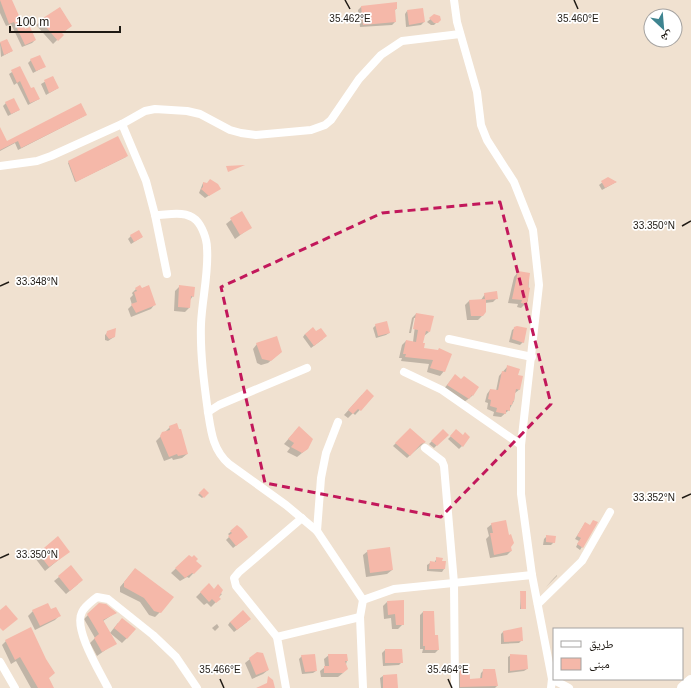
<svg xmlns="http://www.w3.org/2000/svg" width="691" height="688" font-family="Helvetica,'Noto Naskh Arabic',sans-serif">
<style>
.shadow{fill:#0003}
.building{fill:#f5b8a9}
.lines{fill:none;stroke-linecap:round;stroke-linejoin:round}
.minor{stroke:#fff;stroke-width:8}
.primary{stroke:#fff;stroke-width:12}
.marked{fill:none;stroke:#c2185b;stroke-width:3;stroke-dasharray:8 5;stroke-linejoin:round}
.ticks{fill:none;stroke:#1f1a14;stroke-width:1.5}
.ticks-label{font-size:10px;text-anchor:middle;fill:#1f1a14;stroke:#fff;stroke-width:3.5;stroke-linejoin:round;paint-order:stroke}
</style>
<rect width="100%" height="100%" fill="#f0e1d0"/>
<g class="shadow">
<polygon points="0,0 10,0 25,30 35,40 32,43 22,47 11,24 6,26 0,13"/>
<polygon points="361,7 396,9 394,11 395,22 392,25 360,27 358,10"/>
<polygon points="60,8 71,26 61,34 62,35 53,44 36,25"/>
<polygon points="407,11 424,22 421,25 406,27 405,14"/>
<polygon points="435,15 439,20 434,25 431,25 427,22"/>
<polygon points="7,40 12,51 1,57 0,43"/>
<polygon points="31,60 44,67 33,73 28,63"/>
<polygon points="20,67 30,89 39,99 28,105 17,83 14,85 9,74"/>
<polygon points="53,77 58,88 46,95 41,84"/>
<polygon points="6,103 19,110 8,116 3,106"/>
<polygon points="86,115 18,150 15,143 0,151 0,137 7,142"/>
<polygon points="126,157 75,182 68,163 69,162"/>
<polygon points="608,178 616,182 602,190 599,185"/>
<polygon points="203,183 219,189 205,198 199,193"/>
<polygon points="241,212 251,227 235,239 226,224"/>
<polygon points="131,236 142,237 131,244 128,239"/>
<polygon points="518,272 529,274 528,301 521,308 517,307 518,304 508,303 514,277"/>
<polygon points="148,286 155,304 151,309 131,317 128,309 132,305 130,298 133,295 132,293 136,289 141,289"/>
<polygon points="180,286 193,296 190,300 189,308 185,312 174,311 175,291"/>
<polygon points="485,294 497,298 493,302 485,303 482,316 478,320 467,320 465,305 469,301 481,300"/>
<polygon points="416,314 429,332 424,336 422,344 423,349 444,371 440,376 427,372 429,364 401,361 402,358 399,358 402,345 406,341 413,342 416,318 414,318 411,333 409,333 412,318"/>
<polygon points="376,325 389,333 386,335 376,338 373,328"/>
<polygon points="515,328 523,342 520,345 509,342 512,330"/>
<polygon points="108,332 114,337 108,341 105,340 105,335"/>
<polygon points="305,334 323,339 311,348 303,337"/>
<polygon points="257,344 281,352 268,363 261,365 257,363 253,349"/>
<polygon points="508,366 517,376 520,389 515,393 514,401 509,410 501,417 493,416 494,412 487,409 488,403 485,402 487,394 490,390 496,391 499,376"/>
<polygon points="451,380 461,380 477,388 472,396 463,403 443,390"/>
<polygon points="362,395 373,396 355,415 353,413 348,418 344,415"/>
<polygon points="170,427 187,454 182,458 173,460 172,458 164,461 156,441"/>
<polygon points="299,427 307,449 297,457 287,452 290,448 284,444"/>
<polygon points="410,429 425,442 407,458 393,446"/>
<polygon points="443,430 447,435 434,448 429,444"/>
<polygon points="456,431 462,446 459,449 448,439"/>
<polygon points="204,489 208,493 202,498 198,495"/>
<polygon points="585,523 582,547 580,550 576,547 579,541 575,539"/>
<polygon points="492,524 510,547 511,551 507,555 490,558 486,539 489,536 487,528"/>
<polygon points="237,527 247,537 233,548 226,540 230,536 228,534"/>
<polygon points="547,536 554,542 551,545 543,545 544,539"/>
<polygon points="69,551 45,571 35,558 39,554"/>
<polygon points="368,551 392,570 387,574 366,577 363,555"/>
<polygon points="189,556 200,566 189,578 187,577 180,581 171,573"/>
<polygon points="437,558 441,562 444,569 442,572 427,571 427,565 430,563 434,563"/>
<polygon points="131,574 160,612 155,617 149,615 140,602 120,592 120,587"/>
<polygon points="557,575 557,576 546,587 554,578"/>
<polygon points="59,577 78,584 66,594 54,581"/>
<polygon points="208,585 213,590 222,594 218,598 219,599 211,607 207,603 204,605 196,597"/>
<polygon points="521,592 525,608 524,609 520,609"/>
<polygon points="387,602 403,624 398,629 392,629 391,618 384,619 383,606"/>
<polygon points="99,604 115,613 103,621 115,643 97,656 90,643 95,638 84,619"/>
<polygon points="51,610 59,616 55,620 35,630 28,616 33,611"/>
<polygon points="423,612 434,612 434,636 438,650 435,653 422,653 423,649 420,649 420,615"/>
<polygon points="230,622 247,622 234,632 228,625"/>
<polygon points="118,623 127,638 122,643 110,633"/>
<polygon points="217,624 219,627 215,631 212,628"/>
<polygon points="503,632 522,640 519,643 501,644 501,634"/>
<polygon points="6,641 52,688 31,688 16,661 11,664 2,645"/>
<polygon points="385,650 402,662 399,665 383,666 382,653"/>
<polygon points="329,655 347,661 343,673 338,677 321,677 320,671 325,667 324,659"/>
<polygon points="511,655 527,669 524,671 508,673 508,657"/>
<polygon points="302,656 316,671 313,673 302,674 299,659"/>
<polygon points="250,659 268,670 263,674 252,679 245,663"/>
<polygon points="461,665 469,680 480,679 481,673 484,670 497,686 495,688 458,688 458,667"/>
<polygon points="383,676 397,688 381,688 380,678"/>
</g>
<g class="building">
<polygon points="0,0 12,0 25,29 30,27 36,40 25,45 14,22 9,24"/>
<polygon points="397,2 397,9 395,9 396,22 363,25 361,6"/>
<polygon points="60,7 72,26 62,33 64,35 58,41 40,20"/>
<polygon points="423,8 425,22 409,25 407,10"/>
<polygon points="434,14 440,16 441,20 438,23 434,23 429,18"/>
<polygon points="7,39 13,51 4,55 0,42"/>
<polygon points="40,55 46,67 36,71 30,59"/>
<polygon points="20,66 31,88 34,87 40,99 30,103 20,81 17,83 11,70"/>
<polygon points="53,76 59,88 49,93 44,80"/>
<polygon points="14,98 20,110 11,114 5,102"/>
<polygon points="81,103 87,115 21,148 18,141 0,150 0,127 7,141"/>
<polygon points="118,136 128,156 76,182 68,161"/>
<polygon points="245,165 228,172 226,166"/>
<polygon points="608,177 617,182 605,188 601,181"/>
<polygon points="210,179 218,184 221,189 209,196 201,189 203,187 203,182 207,183"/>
<polygon points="242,211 252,228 240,235 230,218"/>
<polygon points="139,230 143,237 134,242 130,235"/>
<polygon points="518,271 530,273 528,287 530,288 527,304 521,303 522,300 512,299"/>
<polygon points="140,285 142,288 149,285 156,305 136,313 131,304 137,302 134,292 137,291 135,288"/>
<polygon points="179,285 195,287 194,297 191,296 190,308 178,307"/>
<polygon points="497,291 498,299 486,300 486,312 483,316 471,316 469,300 485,299 484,293"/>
<polygon points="416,313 434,316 430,332 426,331 423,343 425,343 424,348 438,350 439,348 452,354 445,372 430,368 433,360 405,357 406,354 403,354 406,340 416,342 418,330 413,329"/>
<polygon points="387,321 390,333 378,336 375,324"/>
<polygon points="517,326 527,328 524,343 512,339 514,327"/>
<polygon points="313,327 316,331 321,328 327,336 314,346 305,334"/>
<polygon points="116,328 115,337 109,339 106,335 107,331"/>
<polygon points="277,336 282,352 271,361 262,359 256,343"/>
<polygon points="507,365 520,369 518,375 523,376 520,390 516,389 514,401 513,401 512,405 510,405 510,411 506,410 506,414 496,412 497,408 490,406 491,400 488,399 490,389 498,390 502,371 506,372"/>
<polygon points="455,374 461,379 464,376 479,387 473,396 472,395 469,399 447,385"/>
<polygon points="367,389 374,396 361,411 358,409 353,414 348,410"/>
<polygon points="177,423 179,429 181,429 188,454 178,456 177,454 169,457 160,436 162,432 170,430 169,426"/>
<polygon points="299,426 313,439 308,449 302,453 291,447 294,443 288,439"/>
<polygon points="410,428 426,442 421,444 410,456 395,443"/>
<polygon points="443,429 449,435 437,446 431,441"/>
<polygon points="456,429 463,435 465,432 470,437 463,447 450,436"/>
<polygon points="204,488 209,493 204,498 199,493"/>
<polygon points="506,520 509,535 511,534 514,543 511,547 512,551 494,555 490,533 493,533 491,523"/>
<polygon points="593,520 598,522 583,548 577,544 581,538 577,536 585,522 590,525"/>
<polygon points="237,525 242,529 248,537 236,546 228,536 232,533 230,531"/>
<polygon points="546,535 556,536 555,543 546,542"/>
<polygon points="58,536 70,552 49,567 38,553"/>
<polygon points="390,547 393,570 370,573 367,550"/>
<polygon points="189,555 192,557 194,555 198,559 196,561 202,566 194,574 192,573 185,578 175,568"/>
<polygon points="436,557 443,558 442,561 446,561 445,569 429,569 430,561 436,562"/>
<polygon points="71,565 83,580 70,591 58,576"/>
<polygon points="135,568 174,597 161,613 154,611 144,598 124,587 124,582"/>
<polygon points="209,583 214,589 218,584 223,590 219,597 221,599 216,603 212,599 209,602 200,592"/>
<polygon points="520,591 526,591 526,609 521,609"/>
<polygon points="404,600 404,625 396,625 395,614 388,615 387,601"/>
<polygon points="48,603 51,609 56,607 61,616 40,626 32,610"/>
<polygon points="99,603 106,604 117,613 103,620 117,644 102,652 94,638 99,634 87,614"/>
<polygon points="6,605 18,619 3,631 0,628 0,610"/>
<polygon points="243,610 251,619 237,630 230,622"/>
<polygon points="423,611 434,611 435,635 438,635 439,650 425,650 425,646 423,646"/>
<polygon points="122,618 136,629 127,639 114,628"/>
<polygon points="31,627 46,659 55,673 49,678 54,688 38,688 20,657 15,660 5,640"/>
<polygon points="522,627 523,641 504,642 503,631"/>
<polygon points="385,649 402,649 403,663 385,663"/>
<polygon points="257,652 263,653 269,670 256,675 249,658"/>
<polygon points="315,654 317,671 305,672 301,655"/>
<polygon points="328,654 347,654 348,661 345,661 348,669 343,673 324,673 324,666 329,666"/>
<polygon points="510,654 527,655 528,669 510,671"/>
<polygon points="460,664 469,664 470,679 482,678 483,669 495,669 498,686 460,687"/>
<polygon points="397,674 398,688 383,688 383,675"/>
<polygon points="268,676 273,680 275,688 256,688 267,683"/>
</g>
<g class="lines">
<g class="minor">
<polyline points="454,0 457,22 477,92 481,125 487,140 514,182 533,230 539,285 521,445"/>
<path d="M122,124L146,181L155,215C168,215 185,210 196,220C202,226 207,239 207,248C209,271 202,300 201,324C200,353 204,383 208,412C211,432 213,450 229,464L286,505L317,531"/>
<polyline points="0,166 37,161 51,156 122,124 145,111 155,109 187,111 200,114 230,130 241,133 256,135 311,130 325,125 331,120 359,79 381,55 402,41 460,34"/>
<polyline points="155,215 167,274"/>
<polyline points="449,339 532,357"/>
<polyline points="404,372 442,390 521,445 521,494 532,575 552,679"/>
<polyline points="208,412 219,405 307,368"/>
<polyline points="338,422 326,453 321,478 317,531 363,600 360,617 363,688"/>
<polyline points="425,448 442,461 444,466 454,583 455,688"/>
<polyline points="363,600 394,589 532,575"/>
<polyline points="538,604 582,561 610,512"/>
<polyline points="277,637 236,586 234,578 239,572 302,518"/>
<polyline points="0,662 15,688"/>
<path d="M108,688C100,672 73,629 82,612C85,606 91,602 97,597L108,599L153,635L176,657L197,688"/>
<polyline points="286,688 277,637 360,617"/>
<polyline points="551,688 552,679 569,688"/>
</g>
<polyline class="primary" points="683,688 691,681"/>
</g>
<path class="marked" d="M500,202L551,404L441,517L265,483L221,287L382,213Z"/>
<path class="ticks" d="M345,0L350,9M574,0L578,9M682,226L691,221M0,286L9,282M682,498L691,494M0,558L9,554M220,679L224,688M448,679L452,688"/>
<g class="ticks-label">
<text x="350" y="22">35.462°E</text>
<text x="578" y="22">35.460°E</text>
<text x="654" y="229">33.350°N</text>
<text x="37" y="285">33.348°N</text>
<text x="654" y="501">33.352°N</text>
<text x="37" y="558">33.350°N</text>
<text x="220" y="673">35.466°E</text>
<text x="448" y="673">35.464°E</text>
</g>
<rect x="553" y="628" width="130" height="52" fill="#ffffff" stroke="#a5a3a1"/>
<rect x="561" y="641" width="20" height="6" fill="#ffffff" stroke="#a5a3a1"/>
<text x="589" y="648" font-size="12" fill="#1f1a14">طريق</text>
<rect x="561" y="658" width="20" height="12" fill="#f5b8a9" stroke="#a5a3a1"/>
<text x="589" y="668" font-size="12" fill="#1f1a14">مبنى</text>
<g transform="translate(663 28) rotate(154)"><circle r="19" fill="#ffffff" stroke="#a5a3a1"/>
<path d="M0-3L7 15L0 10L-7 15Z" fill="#3e8490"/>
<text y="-6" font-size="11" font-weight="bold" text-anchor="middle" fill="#1f1a14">ش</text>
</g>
<path d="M10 26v6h110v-6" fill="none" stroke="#1f1a14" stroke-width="2"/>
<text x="16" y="26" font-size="12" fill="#1f1a14" stroke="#ffffff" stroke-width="3" paint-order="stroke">100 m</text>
</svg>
